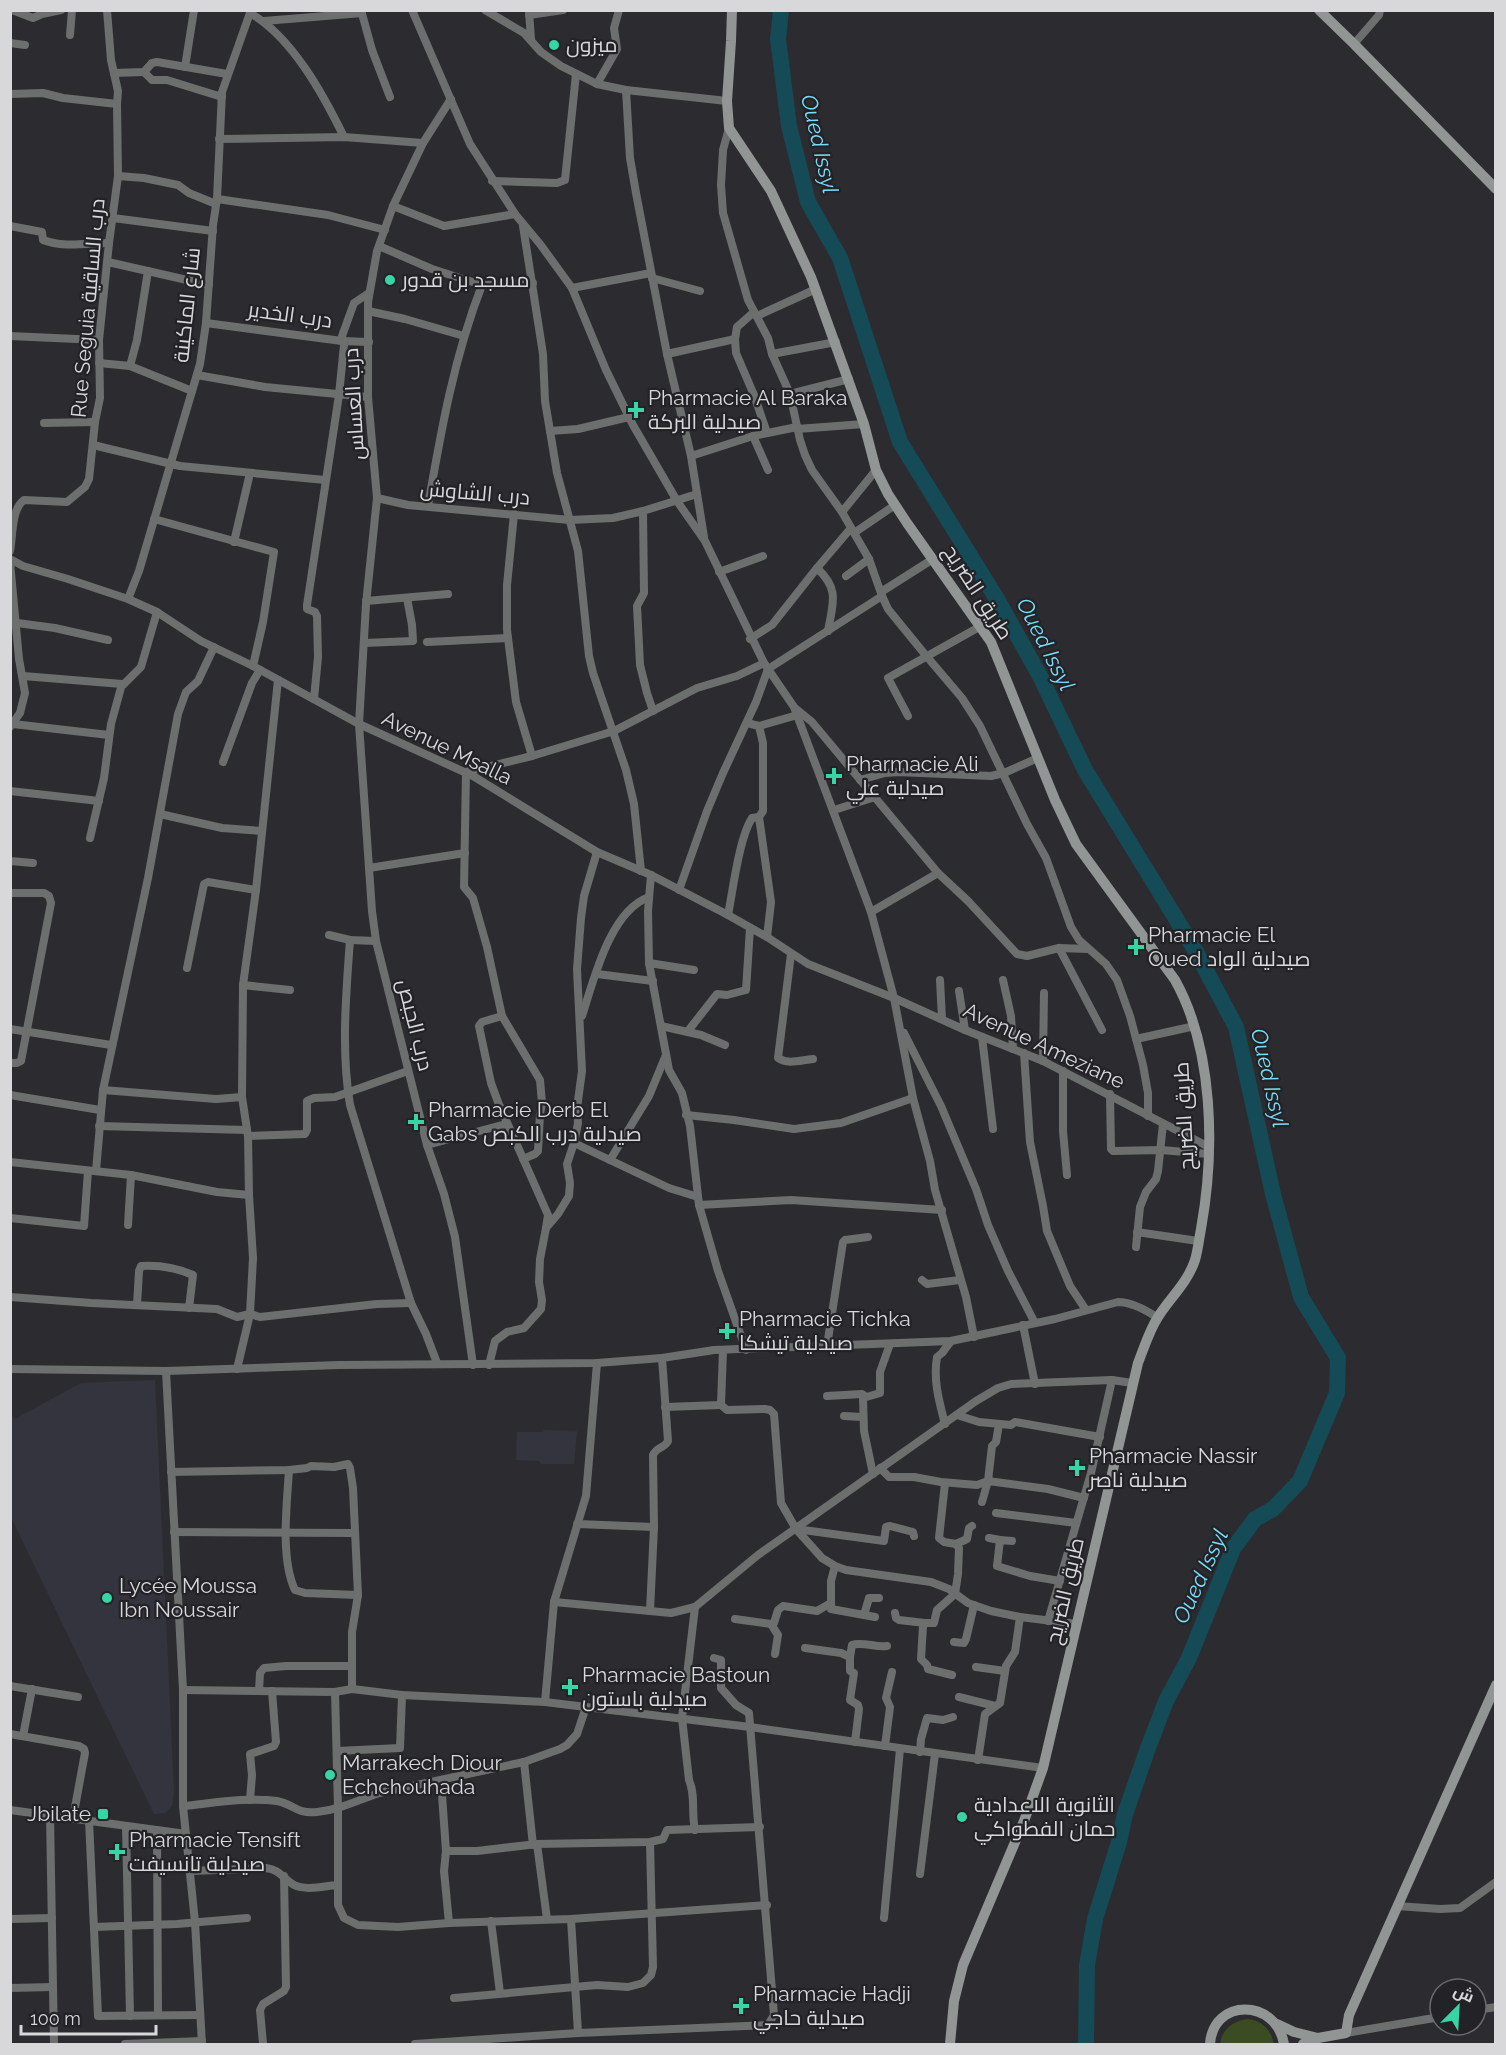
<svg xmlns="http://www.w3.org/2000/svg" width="1506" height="2055" font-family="Raleway,Cairo,sans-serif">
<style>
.built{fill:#34343f}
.green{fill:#3b4b22}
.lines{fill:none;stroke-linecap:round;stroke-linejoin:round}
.river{stroke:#154a57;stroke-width:16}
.street{stroke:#6d6f6e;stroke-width:8}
.secondary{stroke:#919593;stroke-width:10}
.poi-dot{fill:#37d4a6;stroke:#222227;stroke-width:2}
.labels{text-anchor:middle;stroke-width:4.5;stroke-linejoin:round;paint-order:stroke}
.poi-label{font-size:21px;fill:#d8d8db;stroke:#222227;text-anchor:start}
.street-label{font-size:21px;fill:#d8d8db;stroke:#222227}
.water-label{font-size:22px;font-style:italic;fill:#77defa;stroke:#222227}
</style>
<rect width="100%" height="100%" fill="#2c2c30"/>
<g class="built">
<polygon points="155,1380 174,1792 172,1806 165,1813 154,1814 11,1517 10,1413 15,1419 81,1383"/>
<polygon points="544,1430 577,1431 574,1464 541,1464 539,1461 516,1460 517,1432 543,1432"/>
</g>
<path class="green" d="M1248,2019C1263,2021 1271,2030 1274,2044H1220C1222,2029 1233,2021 1248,2019Z"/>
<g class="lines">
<polyline class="river" points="781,10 778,39 789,126 808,202 840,258 900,442 997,599 1041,678 1085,770 1194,948 1236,1027 1273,1194 1301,1297 1338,1358 1337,1393 1300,1481 1273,1509 1255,1519 1233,1549 1189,1658 1166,1701 1148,1748 1125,1814 1119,1842 1095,1919 1087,1965 1086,2044"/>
<g class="street">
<polyline points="12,10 33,18 42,14 61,10"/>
<polyline points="361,10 372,50 390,97"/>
<polyline points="412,10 470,144 515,214 540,244 572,288 606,370 633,425 677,501 705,541 764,663 794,707 871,912 894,998 913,1098 930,1161 935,1190 966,1297 974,1337"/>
<polyline points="485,10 524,33 541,52 561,66 597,84 626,90 727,101"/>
<polyline points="529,12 531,39"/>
<path d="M250,13C292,37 323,94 344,137"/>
<polyline points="529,15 563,10"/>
<polyline points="264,21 362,13"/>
<polyline points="70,35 72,10"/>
<polyline points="10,43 25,45"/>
<polyline points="1354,44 1379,15 1380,10"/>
<polyline points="185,67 194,10"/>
<polyline points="144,72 152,80 167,80 222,97"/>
<polyline points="114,73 144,72 152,63 157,62 227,74"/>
<polyline points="597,84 617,49 614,28 619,10"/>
<polyline points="626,90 630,158 636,193 667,354 691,456 704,537"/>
<polyline points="10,94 43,93 63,98 117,104"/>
<polyline points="451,99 423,143 393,206 377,251 368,302 368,397 377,498 366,604 359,724 372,911 376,941 427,1145 444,1194 455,1237 473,1365"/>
<polyline points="729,128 723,150 721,185 723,213 748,300 768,338 772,354 790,394 800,440 805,455 812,470 842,512 869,559 882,596 888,609 923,652 962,698 980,726 1027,824 1046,858 1071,927 1079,940 1106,964 1117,980 1130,1016 1143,1065 1148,1093 1148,1116"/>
<polyline points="219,139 344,137 423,143"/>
<polyline points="118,176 144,178 178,185 189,193 216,204"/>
<polyline points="492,181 557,183 565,180 576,74"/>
<polyline points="217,199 328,215 385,230"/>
<polyline points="393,206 444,226 515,214"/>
<polyline points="113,218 213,231"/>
<path d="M10,226L42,232L43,240C63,248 88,243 109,243"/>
<polyline points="523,226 543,354 545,401 557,473 578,551 589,656 593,673 626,770 634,804 641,871"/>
<polyline points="379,246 432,269 482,285 533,283"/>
<polyline points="108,262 209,285"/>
<polyline points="652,278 700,291"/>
<polyline points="572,288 651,273"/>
<polyline points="368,311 405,319 464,336"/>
<polyline points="754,312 737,327 735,339 736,353 754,395 767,433"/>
<polyline points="757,316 816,289"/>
<polyline points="206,323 342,341 369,342"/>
<polyline points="10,336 99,340"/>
<polyline points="667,354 735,339"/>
<polyline points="772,354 836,342"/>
<polyline points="99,363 130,366 192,391"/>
<polyline points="130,366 137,340 148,271"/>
<polyline points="197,375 265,387 368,397"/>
<polyline points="790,394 849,379"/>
<polyline points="44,423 95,422"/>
<polyline points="797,429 864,424"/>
<polyline points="550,431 578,429 629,417"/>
<polyline points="753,436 768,470"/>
<polyline points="93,445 180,466 325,480"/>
<polyline points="691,456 753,436 797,427"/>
<polyline points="377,498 408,505 570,520 613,518 643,511 697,494"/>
<path d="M428,506C441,431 454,357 482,285"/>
<polyline points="643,511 644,593 637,606 639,645 640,665 647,693 653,711"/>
<polyline points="842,512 876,470"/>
<polyline points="514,514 507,585 507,630 516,702 532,756"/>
<polyline points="154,519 274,552 263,622 253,666"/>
<polyline points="854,533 895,505"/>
<polyline points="234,542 250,473"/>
<path d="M10,551C13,537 11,509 24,500L67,502L85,487L89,479L95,422L100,398L99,340L109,243L118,176L117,104L118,91L111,60L107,10"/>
<polyline points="10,559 23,566 68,579 128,599 157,612 201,641 253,666 359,724 473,776 597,852 651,875 728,915 767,937 808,964 894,998 965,1030 1043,1061 1209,1147"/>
<polyline points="10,562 19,659 25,693 20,713 10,727"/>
<path d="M817,568C840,590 833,602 828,631"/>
<polyline points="719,572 763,556"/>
<polyline points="846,576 869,559"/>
<polyline points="881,592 933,559"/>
<polyline points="128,599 139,571 200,364 206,323 213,225 217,199 222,92 251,10"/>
<polyline points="366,601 448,594"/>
<polyline points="17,623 55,628 108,640"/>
<polyline points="750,639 772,625 817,568 851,528"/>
<polyline points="427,642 508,638"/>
<polyline points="364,643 413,641 412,625 407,598"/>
<polyline points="23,676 122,684"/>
<polyline points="314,699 318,657 317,616 315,612 307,609 307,605 339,395 344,345 342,336 354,303 369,293"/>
<polyline points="795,708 812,722 938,873 968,901 1017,954 1027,956 1059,948 1088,949"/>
<polyline points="908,716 888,678 981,626"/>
<polyline points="747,723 759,726 763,743 763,811 759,817 771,902 767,937"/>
<polyline points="13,724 109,735"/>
<polyline points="759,726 801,714"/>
<polyline points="223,762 252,683 260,670"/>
<polyline points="860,780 885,773 898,772 991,776 1004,773 1038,758"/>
<polyline points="10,791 99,801"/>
<polyline points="834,810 875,797"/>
<polyline points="160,814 222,828 262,831"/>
<polyline points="90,838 104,778 111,724 122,684 123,685 141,667 157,612"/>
<polyline points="10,861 33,863"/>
<polyline points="369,868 465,853"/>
<polyline points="651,875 648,911 649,963 669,1070 682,1093 690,1126 699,1205 718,1271 746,1350"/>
<polyline points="679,890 707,811 723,773 756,702 768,669 882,596"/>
<polyline points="10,893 44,893 49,896 51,903 21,1061 17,1063 10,1063"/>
<polyline points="871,912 938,873"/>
<path d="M728,915C733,890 739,838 752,818L759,817"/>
<polyline points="329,935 350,940 376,941"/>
<path d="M350,940C346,994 341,1051 350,1105L411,1303L426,1334L437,1363"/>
<polyline points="1059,948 1102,1030"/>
<path d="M791,954L778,1058C788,1065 801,1060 813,1059"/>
<polyline points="649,963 694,970"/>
<polyline points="187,968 204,884 208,882 256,890"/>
<polyline points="597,974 653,981"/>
<polyline points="940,980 942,1019"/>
<polyline points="1003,980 1011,1016 1013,1049"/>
<polyline points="243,985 290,990"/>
<polyline points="959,991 965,1030"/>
<polyline points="502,1016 482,1022 479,1026 480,1031 491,1083 498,1102 548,1215 546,1228"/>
<path d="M582,1016C594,979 610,911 649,897"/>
<polyline points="661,1026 701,1035 725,1045"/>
<polyline points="10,1029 111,1045"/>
<polyline points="688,1031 717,994 727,995 746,990 750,928"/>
<polyline points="904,1033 941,1106 976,1189 988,1225 1008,1271 1035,1323"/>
<polyline points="982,1037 993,1129"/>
<polyline points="1136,1039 1195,1026"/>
<polyline points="1024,1053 1030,1142 1043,1206 1047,1231 1070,1286 1086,1310"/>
<polyline points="1043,1061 1044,993"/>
<polyline points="1063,1071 1063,1131 1067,1175"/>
<polyline points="103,1090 216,1099 242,1097"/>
<polyline points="1110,1094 1111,1149 1113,1151 1161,1150 1209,1154"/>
<polyline points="10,1095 100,1110"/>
<polyline points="686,1115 734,1120 794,1129 841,1123 913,1098"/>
<polyline points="99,1126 247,1130"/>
<polyline points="248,1136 305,1134 307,1130 307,1101 314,1098 335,1097 408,1071"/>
<polyline points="574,1143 669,1188 698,1197"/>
<polyline points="427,1145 506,1124"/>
<polyline points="523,1159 535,1154 538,1151 540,1114 542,1103 540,1080 502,1016 487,947 473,898 464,887 466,772 532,756 614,731 697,688 737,676 764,663"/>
<polyline points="610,1160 649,1096 666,1055"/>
<polyline points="10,1162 131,1175 217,1192 249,1195"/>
<polyline points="96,1171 103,1090 148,878 178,714 186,692 198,681 214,647"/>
<polyline points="699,1205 791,1200 942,1210"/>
<polyline points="10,1218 84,1226 88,1171"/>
<polyline points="128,1225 131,1175"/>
<polyline points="1137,1232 1198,1241"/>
<polyline points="1136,1247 1140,1207 1146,1192 1156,1179 1158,1171 1163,1124"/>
<polyline points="922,1280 927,1284 960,1280"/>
<polyline points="10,1297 91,1303 217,1309 237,1317 250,1314 260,1317 377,1304 411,1303"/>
<path d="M137,1305L139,1271L141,1266C158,1265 177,1268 193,1275L189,1308"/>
<polyline points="1023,1325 1035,1384"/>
<polyline points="827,1346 843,1242 845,1240 868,1237"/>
<polyline points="723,1350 721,1405 727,1410 765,1409 770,1410 774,1414 781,1503 796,1529 822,1558 835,1566 846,1570 931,1582 949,1589 968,1603 991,1611 1020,1617 1077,1624"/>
<polyline points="489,1365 495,1341 507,1332 524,1328 541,1309 542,1300 539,1282 540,1259 546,1228 558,1214 569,1196 570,1183 567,1164 574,1143 578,1123 577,1108 582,1071 577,969 581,918 584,896 597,852"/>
<path d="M10,1369L166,1371L339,1365L597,1363L662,1358L714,1350L951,1341L1055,1319L1118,1302C1132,1302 1146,1310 1158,1318"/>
<polyline points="237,1369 250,1314 253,1258 249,1195 248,1136 242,1097 243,985 256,890 278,680"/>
<polyline points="166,1371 183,1690 183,1806 195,1922 202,2044"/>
<polyline points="827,1396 862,1394 865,1396"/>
<polyline points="665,1407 721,1405"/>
<polyline points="957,1415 979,1422 1011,1425 1015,1422 1100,1437"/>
<polyline points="844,1416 862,1417"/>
<path d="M945,1424C939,1401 933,1380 937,1357L942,1353L951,1341"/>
<polyline points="880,1468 889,1477 914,1477 941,1482 977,1485 988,1481 1048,1489 1084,1498"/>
<path d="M289,1470C287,1504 280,1558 295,1590L305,1593L358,1595"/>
<polyline points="171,1472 289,1470 307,1468 311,1466 334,1467 348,1464 350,1468 353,1488 358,1595 352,1632 352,1689"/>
<polyline points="873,1474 864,1431 863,1398 880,1393 880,1372 890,1344"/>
<polyline points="945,1483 939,1538 944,1542 956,1544 959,1548 958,1574 955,1594 937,1610 934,1623 925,1623 923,1626 921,1659 927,1665 928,1669 952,1675"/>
<polyline points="982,1502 988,1481 992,1446 996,1442 999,1424"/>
<polyline points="996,1513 1076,1523"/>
<polyline points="577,1524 654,1527"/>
<polyline points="796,1529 884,1541 886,1527 890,1526 913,1532 914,1536"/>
<polyline points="174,1532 354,1533"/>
<polyline points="989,1538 1000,1540"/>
<polyline points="1012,1541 1000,1540 997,1566 1030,1576 1060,1581"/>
<polyline points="956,1544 967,1539 969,1528 972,1526"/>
<polyline points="835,1566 831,1581 831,1609 875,1617"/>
<polyline points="554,1602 671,1613 695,1607 758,1555 976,1401 998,1388 1011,1384 1112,1380 1132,1383"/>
<path d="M650,1611L654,1527L653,1455C656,1447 665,1448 668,1441L662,1358"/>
<polyline points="895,1613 896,1618 899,1620 925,1623"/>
<polyline points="864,1615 869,1598 879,1598"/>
<polyline points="735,1619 771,1624 774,1623 778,1610 783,1606 817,1611 831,1603"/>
<polyline points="1048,1621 1091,1473 1112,1380"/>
<polyline points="771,1624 778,1635 775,1654"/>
<polyline points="954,1642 964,1643 966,1639 974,1605"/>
<polyline points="805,1648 841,1653 850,1657 850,1671 854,1673 850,1700 858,1705 859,1709 855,1742"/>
<path d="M850,1657L852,1645C862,1641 876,1648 887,1646"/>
<polyline points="976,1667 1005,1671"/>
<polyline points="10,1686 78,1697"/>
<polyline points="183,1690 335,1692 352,1689 402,1695 545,1702 750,1727 1043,1768"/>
<polyline points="259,1691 260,1673 264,1668 286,1666 352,1666"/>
<polyline points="335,1692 338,1809 338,1905 344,1918 358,1925 398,1927 449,1923 571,1919 767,1905"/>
<polyline points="959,1697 995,1706"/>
<polyline points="545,1702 554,1602 586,1496 597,1363"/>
<polyline points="10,1734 79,1746 84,1749 85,1753 73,1818"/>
<polyline points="23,1736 32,1689"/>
<polyline points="885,1746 890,1707 886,1698 892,1672"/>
<polyline points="337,1751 400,1748 402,1695"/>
<polyline points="920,1752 921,1739 927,1718 943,1720 953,1717"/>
<polyline points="978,1760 985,1714 1000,1703 1006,1666 1015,1652 1020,1617"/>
<polyline points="524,1762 533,1845"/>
<polyline points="441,1781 446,1851 477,1851 537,1844 650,1842 663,1839 667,1830 760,1827"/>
<polyline points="250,1800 252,1775 250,1754 274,1746 276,1742 272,1691"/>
<path d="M183,1806C214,1803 247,1797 277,1801C294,1804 295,1814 317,1812C339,1810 358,1800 379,1793L524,1762L560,1749L567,1745L577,1734L586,1707"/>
<polyline points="10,1810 186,1834"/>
<polyline points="50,1815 54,2044"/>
<polyline points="89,1820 98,2016 200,2015"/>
<polyline points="126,1826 130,2016"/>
<polyline points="157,1830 158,2015"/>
<path d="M695,1830C691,1813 696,1796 689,1780L682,1718L695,1607"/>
<polyline points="537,1844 547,1919"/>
<polyline points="446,1851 444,1871 449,1923"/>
<path d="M191,1871L266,1868C281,1870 282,1878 294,1885C306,1891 324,1886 337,1885"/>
<polyline points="920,1874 935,1754"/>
<polyline points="1397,1906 1440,1909 1460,1908 1496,1882"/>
<polyline points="884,1918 900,1749"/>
<polyline points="10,1919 52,1918"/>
<polyline points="571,1919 578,2033"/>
<polyline points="491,1921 500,1993"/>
<polyline points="94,1927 177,1924 247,1918"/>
<polyline points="10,1988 53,1987"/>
<polyline points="454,1998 597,1985 628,1987 643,1983 651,1975 653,1967 650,1842"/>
<polyline points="1476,2010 1496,2007"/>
<polyline points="1346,2033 1440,2017"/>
<polyline points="125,2044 202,2041"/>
<polyline points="263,2044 260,2010 263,2004 284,1991 286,1987 284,1876"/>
<polyline points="415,2044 578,2033 768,2025 774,2015 749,1713 736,1705 721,1688 721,1660 714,1658"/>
</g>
<g class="secondary">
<path d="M732,10L731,41L727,101L729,128L771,191L811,277L864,424L876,470L888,494L907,523L991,642L1055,800L1076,844L1175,980C1214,1050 1215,1151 1201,1229C1199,1239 1198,1250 1195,1260C1188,1282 1170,1298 1158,1317C1149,1331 1144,1348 1138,1363L1043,1768L1024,1821L963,1965L954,2001L950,2044"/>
<polyline points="1319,10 1354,44 1496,189"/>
<polyline points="1277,2024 1294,2032 1318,2038"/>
<path d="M1210,2044C1213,1998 1276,1998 1284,2044"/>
<polyline points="1303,2044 1318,2038 1346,2033 1349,2015 1496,1685"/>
</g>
</g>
<g class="poi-dot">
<circle cx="554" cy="45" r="6"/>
<circle cx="390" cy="280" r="6"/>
<path d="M633 401h6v6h6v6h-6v6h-6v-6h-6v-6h6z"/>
<path d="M831 767h6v6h6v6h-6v6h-6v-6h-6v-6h6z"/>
<path d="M1133 938h6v6h6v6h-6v6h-6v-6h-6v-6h6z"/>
<path d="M413 1113h6v6h6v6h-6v6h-6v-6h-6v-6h6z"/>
<path d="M724 1322h6v6h6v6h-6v6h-6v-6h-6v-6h6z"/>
<path d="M1074 1459h6v6h6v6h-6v6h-6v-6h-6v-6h6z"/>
<circle cx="107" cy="1598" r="6"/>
<path d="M567 1678h6v6h6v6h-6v6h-6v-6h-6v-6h6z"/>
<circle cx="330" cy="1775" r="6"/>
<rect x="97" y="1808" width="12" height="12" rx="3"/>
<circle cx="962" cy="1817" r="6"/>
<path d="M114 1843h6v6h6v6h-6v6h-6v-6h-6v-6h6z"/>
<path d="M738 1997h6v6h6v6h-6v6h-6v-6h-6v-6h6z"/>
</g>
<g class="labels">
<g class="poi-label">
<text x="566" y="52">ميزون</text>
<text x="402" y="287">مسجد بن قدور</text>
<text x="648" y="405">Pharmacie Al Baraka<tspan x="648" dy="24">صيدلية البركة</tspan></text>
<text x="846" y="771">Pharmacie Ali<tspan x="846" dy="24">صيدلية علي</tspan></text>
<text x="1148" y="942">Pharmacie El<tspan x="1148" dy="24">Oued صيدلية الواد</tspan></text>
<text x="428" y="1117">Pharmacie Derb El<tspan x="428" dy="24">Gabs صيدلية درب الكبص</tspan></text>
<text x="739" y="1326">Pharmacie Tichka<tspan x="739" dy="24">صيدلية تيشكا</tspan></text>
<text x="1089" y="1463">Pharmacie Nassir<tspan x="1089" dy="24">صيدلية ناصر</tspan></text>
<text x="119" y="1593">Lycée Moussa<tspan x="119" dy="24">Ibn Noussair</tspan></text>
<text x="582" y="1682">Pharmacie Bastoun<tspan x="582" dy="24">صيدلية باستون</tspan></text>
<text x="342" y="1770">Marrakech Diour<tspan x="342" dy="24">Echchouhada</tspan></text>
<text x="974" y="1812">الثانوية الاعدادية<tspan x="974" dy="24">حمان الفطواكي</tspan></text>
<text x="91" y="1821" text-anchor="end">Jbilate</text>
<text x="129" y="1847">Pharmacie Tensift<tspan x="129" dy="24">صيدلية تانسيفت</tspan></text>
<text x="753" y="2001">Pharmacie Hadji<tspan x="753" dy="24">صيدلية حاجي</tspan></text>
</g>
<g class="street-label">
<text transform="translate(187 305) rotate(-84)" y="7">شارع الماكينة</text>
<text transform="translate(88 308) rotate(-85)" y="7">Rue Seguia درب الساقية</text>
<text transform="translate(290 315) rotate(8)" y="7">درب الخدير</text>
<text transform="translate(354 404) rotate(-93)" y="7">درب العساس</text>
<text transform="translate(475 493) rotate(5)" y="7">درب الشاوش</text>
<text transform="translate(978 592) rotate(57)" y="7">طريق الضريح</text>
<text transform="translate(447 748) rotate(26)" y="7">Avenue Msalla</text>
<text transform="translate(415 1025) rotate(76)" y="7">درب الجبص</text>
<text transform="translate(1044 1046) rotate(25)" y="7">Avenue Ameziane</text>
<text transform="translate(1184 1116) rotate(-93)" y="7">طريق الضريح</text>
<text transform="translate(1065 1591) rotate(-77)" y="7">طريق الضريح</text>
</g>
<g class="water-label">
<text transform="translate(820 144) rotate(77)" y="8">Oued Issyl</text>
<text transform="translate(1046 644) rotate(63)" y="8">Oued Issyl</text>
<text transform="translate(1270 1078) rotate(77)" y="8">Oued Issyl</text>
<text transform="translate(1200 1576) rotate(-65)" y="8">Oued Issyl</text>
</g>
</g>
<rect width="1506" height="2055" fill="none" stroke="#d8d8db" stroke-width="24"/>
<g transform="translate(1458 2007) rotate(24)"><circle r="28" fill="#222227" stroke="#6b6b6f" stroke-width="1.5"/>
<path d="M0-4.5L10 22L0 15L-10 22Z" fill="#37d4a6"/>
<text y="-9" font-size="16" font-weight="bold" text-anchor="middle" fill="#d8d8db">ش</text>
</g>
<path d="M21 2025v9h135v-9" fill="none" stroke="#d8d8db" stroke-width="3"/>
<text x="30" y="2025" font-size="18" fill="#d8d8db" stroke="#222227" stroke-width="4.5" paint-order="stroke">100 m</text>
</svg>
